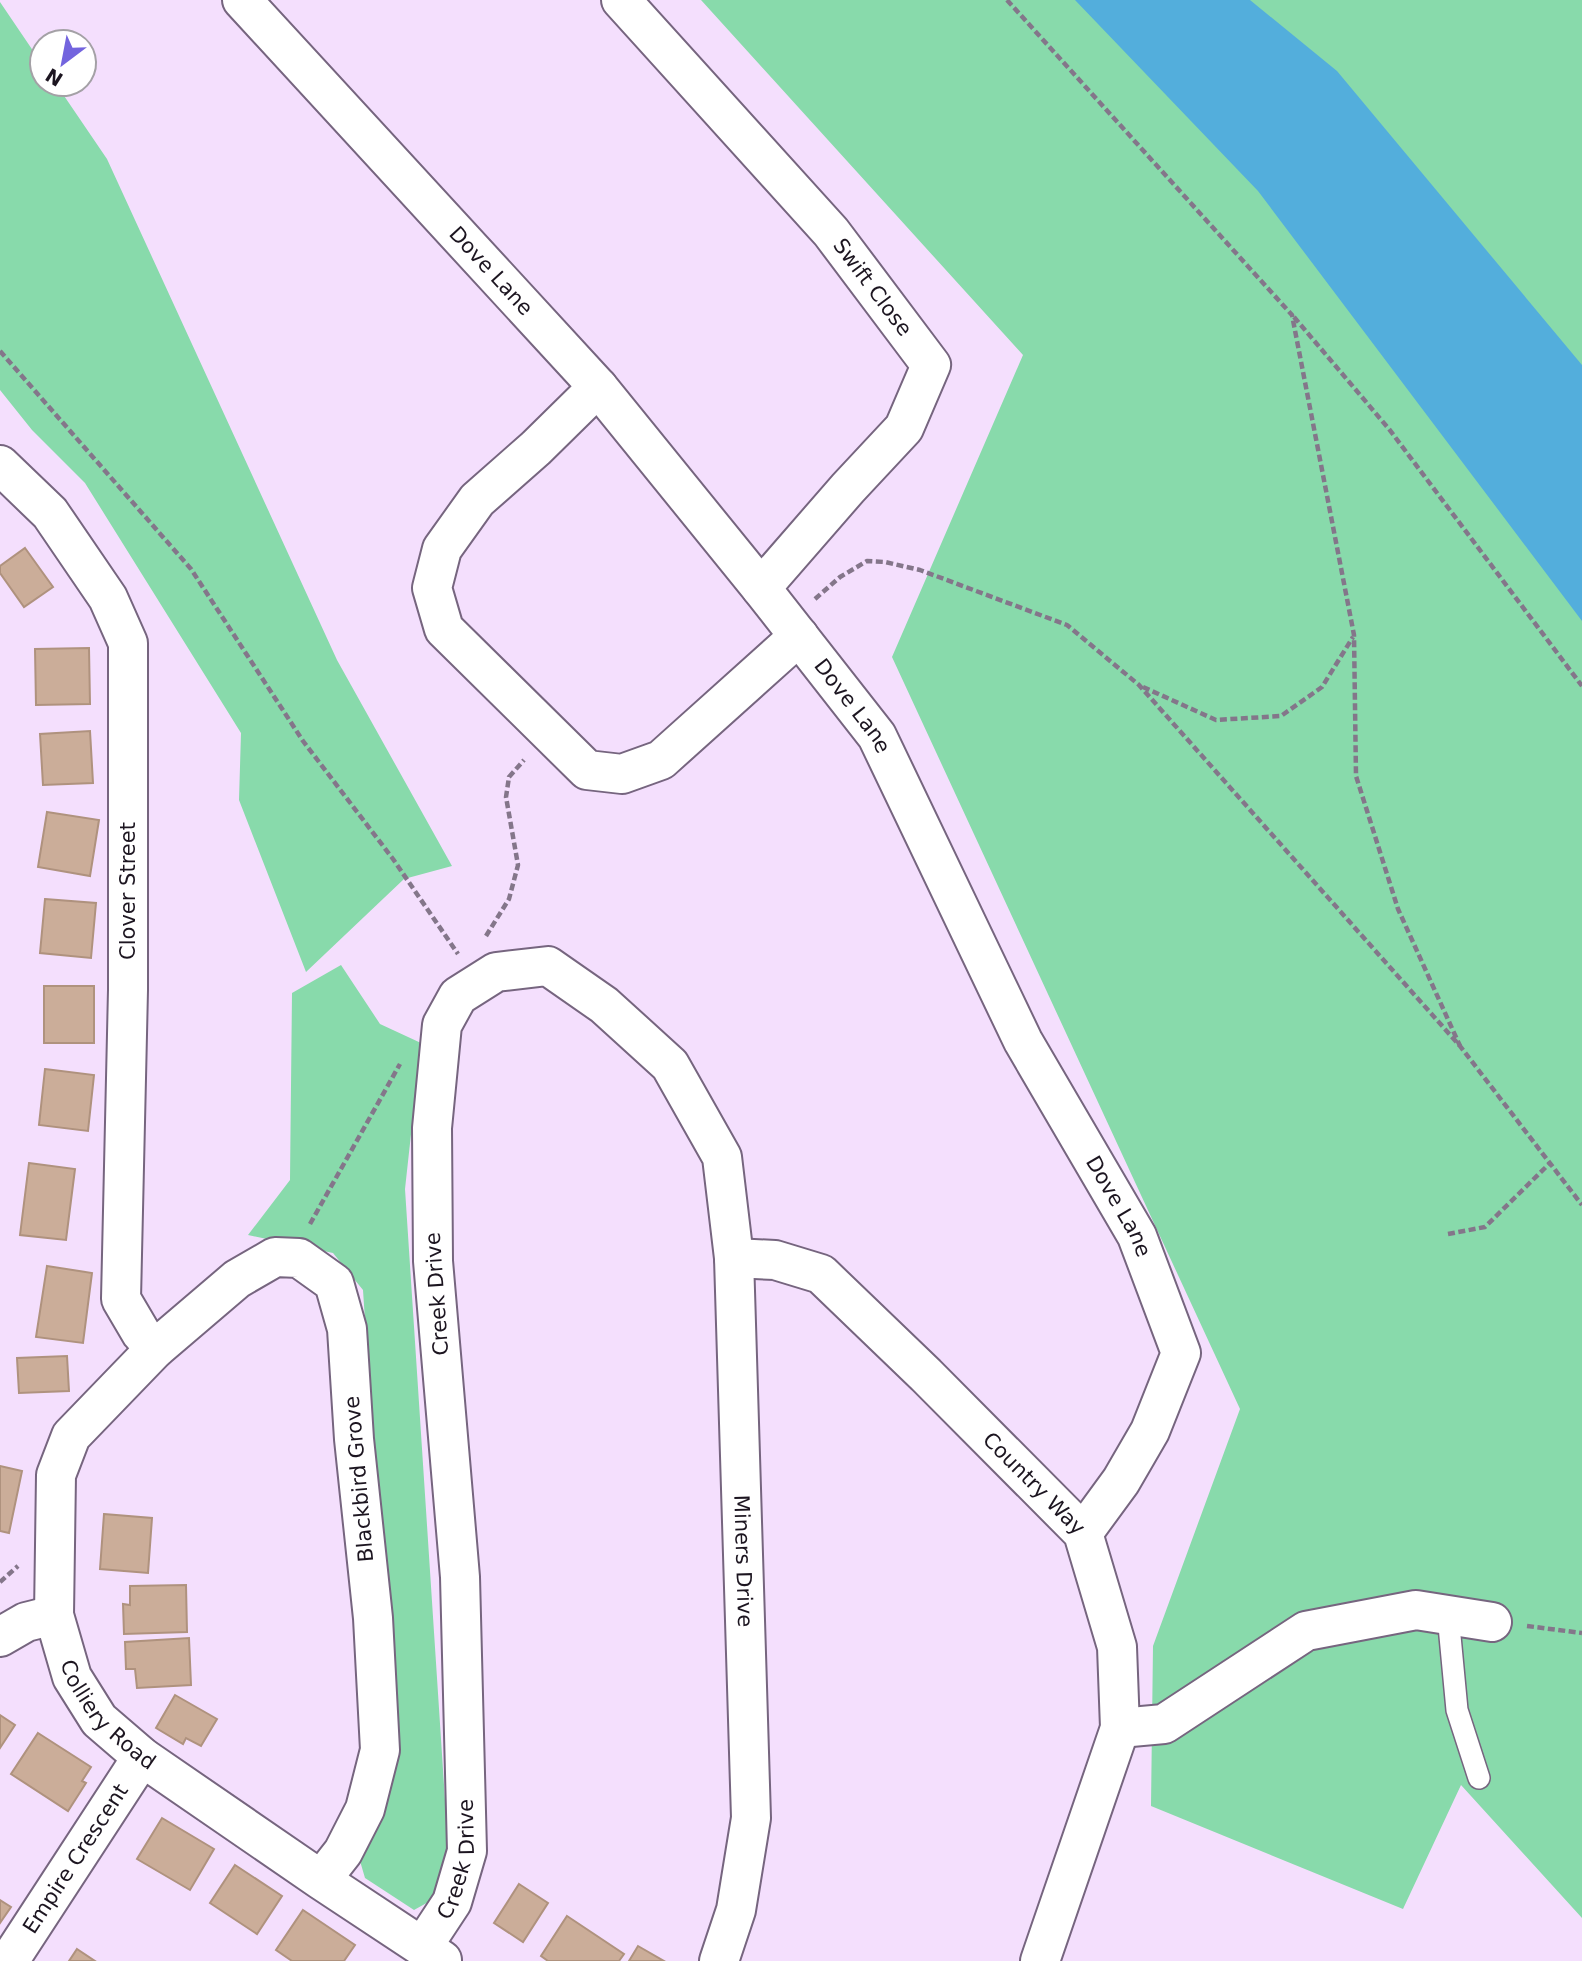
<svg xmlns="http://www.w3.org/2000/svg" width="1582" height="1961" font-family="'DejaVu Sans',sans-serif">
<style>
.green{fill:#88daab}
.water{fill:#53aedc}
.building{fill:#cbad99;stroke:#af927e;stroke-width:2}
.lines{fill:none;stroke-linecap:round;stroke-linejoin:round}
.lane-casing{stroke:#76657f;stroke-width:24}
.street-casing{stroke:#76657f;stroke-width:42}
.path{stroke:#84768a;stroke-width:4.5;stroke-dasharray:7 3.5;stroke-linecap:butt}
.lane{stroke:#fff;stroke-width:21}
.street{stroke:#fff;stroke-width:38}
.labels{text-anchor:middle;stroke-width:7;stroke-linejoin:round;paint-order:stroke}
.street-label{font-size:21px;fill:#1c1520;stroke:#fff}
</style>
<rect width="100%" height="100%" fill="#f4dffd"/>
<g class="green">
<polygon points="701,0 1582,0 1582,1918 1461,1785 1403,1909 1151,1806 1153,1646 1240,1409 892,657 1023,355"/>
<polygon points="0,2 42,64 42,84 56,84 107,159 337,660 452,866 404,879 306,972 239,800 241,733 85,483 32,430 0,390"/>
<polygon points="341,965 380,1024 421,1043 405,1189 448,1846 432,1900 414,1910 365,1878 360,1861 381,1815 394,1758 363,1290 333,1253 248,1235 290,1180 292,993"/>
</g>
<polygon class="water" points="1075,0 1250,0 1337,71 1582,365 1582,621 1258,191"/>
<g class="building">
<polygon points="25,548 53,587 24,607 0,573 0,566"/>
<polygon points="89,648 90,704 36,705 35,649"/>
<polygon points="90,731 93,783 43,785 40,734"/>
<polygon points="47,812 99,820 90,876 38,867"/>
<polygon points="45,899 96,903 91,958 40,953"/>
<rect x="44" y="986" width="50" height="57"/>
<polygon points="45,1069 94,1075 88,1131 39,1125"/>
<polygon points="29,1163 75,1169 66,1240 20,1235"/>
<polygon points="47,1266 92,1273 83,1343 36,1337"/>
<polygon points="67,1356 69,1391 19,1393 17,1358"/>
<polygon points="0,1466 22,1471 9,1533 0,1531"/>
<polygon points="104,1514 152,1518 148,1573 100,1569"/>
<polygon points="186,1585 187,1632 124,1634 123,1604 130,1605 130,1586"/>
<polygon points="189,1638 191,1685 137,1688 135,1669 126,1669 125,1642"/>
<polygon points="175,1695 217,1719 201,1746 186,1738 183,1744 156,1728"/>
<polygon points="0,1715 15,1725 0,1748"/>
<polygon points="38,1733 91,1767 82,1781 86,1783 68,1811 11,1774"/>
<polygon points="162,1818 214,1849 190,1890 137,1859"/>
<polygon points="235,1865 282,1896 257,1934 210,1903"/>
<polygon points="519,1884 548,1903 523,1942 494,1923"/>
<polygon points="0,1900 11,1907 0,1923"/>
<polygon points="303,1910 355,1945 344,1961 292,1961 276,1950"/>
<polygon points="567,1916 624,1954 619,1961 548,1961 541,1956"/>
<polygon points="638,1946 664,1961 629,1961"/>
<polygon points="77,1949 95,1961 69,1961"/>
</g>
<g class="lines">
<g class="lane-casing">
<polyline id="lane" points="1448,1615 1457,1710 1479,1778"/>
</g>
<g class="street-casing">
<g id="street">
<path id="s1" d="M242,0L598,387L761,588L877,736L1023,1041L1137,1236L1181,1353L1150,1431L1121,1481L1083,1533"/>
<path id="s2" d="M621,0L831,232L931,365L904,428L848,488L761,588"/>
<polyline points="598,387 536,448 477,500 442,549 432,588 444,629 587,770 622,774 661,760 799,636"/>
<polyline points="0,465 50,513 108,598 128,643 128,990 121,1299 141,1333 155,1349"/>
<path id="s3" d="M734,1258L775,1260L821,1274L926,1375L1083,1533L1117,1647L1120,1728L1040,1961"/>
<polyline points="0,1637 26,1622 54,1615"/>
<polyline points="1120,1728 1164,1724 1306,1631 1416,1610 1492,1622"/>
<path id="s4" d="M321,1880L343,1852L365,1809L380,1750L373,1618L354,1439L347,1329L334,1283L299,1258L275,1257L237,1279L155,1349L71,1436L56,1475L54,1615L72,1677L99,1720L142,1757L321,1880L442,1960"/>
<path id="s5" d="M423,1946L452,1902L467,1851L460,1577L433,1261L432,1128L442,1025L458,996L496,972L548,966L604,1005L670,1065L722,1157L734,1258L751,1818L736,1910L719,1961"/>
<path id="s6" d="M9,1961L142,1757"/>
</g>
</g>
<g class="path">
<polyline points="1007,0 1292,315 1354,635 1356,776 1398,909 1460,1046"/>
<polyline points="1294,317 1389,429 1582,686"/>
<polyline points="0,351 191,569 303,741 393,859 458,954"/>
<polyline points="815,599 840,577 867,561 885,562 920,570 1067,625 1139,685 1460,1046 1582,1205"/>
<polyline points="1143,687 1216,720 1281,716 1322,687 1353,637"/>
<polyline points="486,936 509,899 518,865 506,797 509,777 524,760"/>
<polyline points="310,1224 400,1064"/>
<polyline points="1448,1234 1485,1227 1549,1164"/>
<polyline points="0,1582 18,1566"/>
<polyline points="1527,1626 1582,1633"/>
</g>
<use href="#lane" class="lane"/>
<use href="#street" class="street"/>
</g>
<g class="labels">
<g class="street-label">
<text dy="7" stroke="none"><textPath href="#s1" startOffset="368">Dove Lane</textPath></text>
<text dy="7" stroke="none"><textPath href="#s2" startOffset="382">Swift Close</textPath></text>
<text dy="7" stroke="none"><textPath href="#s1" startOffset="934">Dove Lane</textPath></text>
<text transform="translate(128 891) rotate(-90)" y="7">Clover Street</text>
<text dy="7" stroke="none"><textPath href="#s1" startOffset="1502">Dove Lane</textPath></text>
<text transform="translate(437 1294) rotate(-94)" y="7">Creek Drive</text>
<text transform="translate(359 1479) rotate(-95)" y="7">Blackbird Grove</text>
<text dy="7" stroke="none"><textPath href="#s3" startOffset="388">Country Way</textPath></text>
<text dy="7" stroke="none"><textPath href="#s5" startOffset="1732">Miners Drive</textPath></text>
<text dy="7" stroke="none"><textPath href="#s4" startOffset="1253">Colliery Road</textPath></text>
<text dy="7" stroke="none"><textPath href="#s5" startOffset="96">Creek Drive</textPath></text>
<text dy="7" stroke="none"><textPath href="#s6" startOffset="122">Empire Crescent</textPath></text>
</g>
</g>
<g transform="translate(63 63) rotate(212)"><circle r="33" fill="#ffffff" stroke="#a4a1a6" stroke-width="2"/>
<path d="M0-5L12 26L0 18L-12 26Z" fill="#7364de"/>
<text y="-10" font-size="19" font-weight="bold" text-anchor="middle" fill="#1c1520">N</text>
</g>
</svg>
